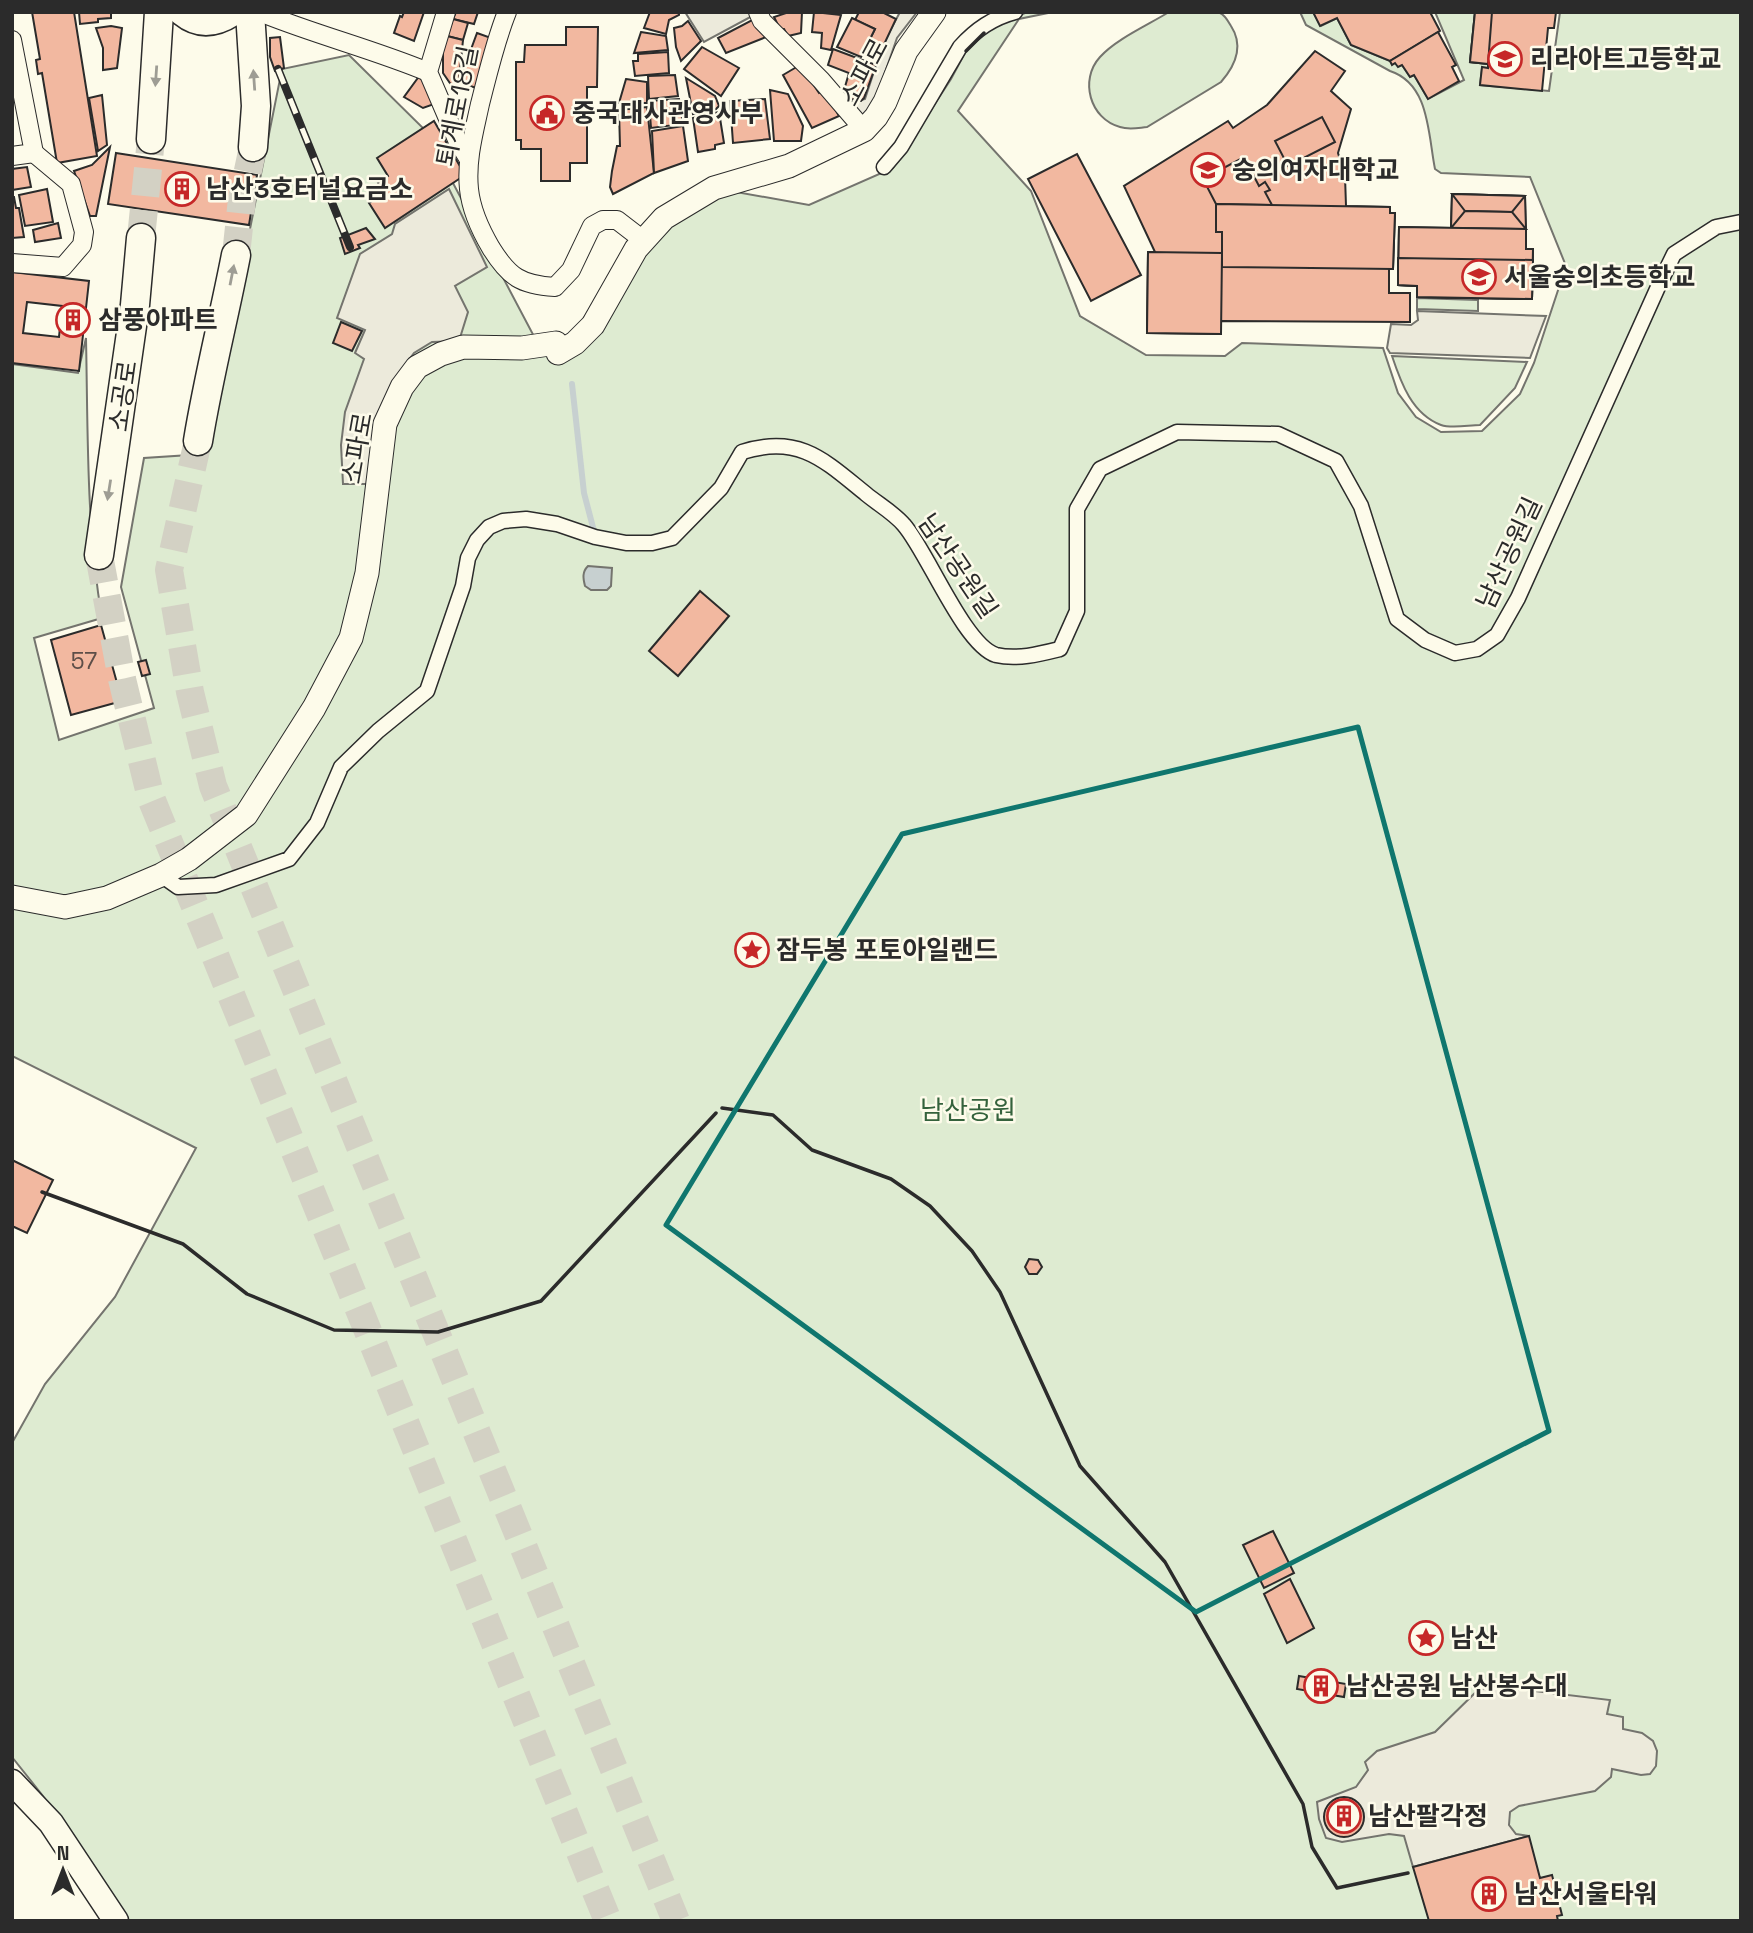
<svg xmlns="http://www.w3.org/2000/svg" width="1753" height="1933" font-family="'Space Grotesk','Noto Sans KR',sans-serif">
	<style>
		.green { fill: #deebd1; stroke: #74746e; stroke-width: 2 }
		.parking { fill: #eceadb; stroke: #74746e; stroke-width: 2 }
		.water { fill: #c7d0d0; stroke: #74746e; stroke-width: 2 }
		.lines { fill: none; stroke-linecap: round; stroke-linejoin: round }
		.stream { stroke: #c7d0d0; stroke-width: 6 }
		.building { fill: #f2b8a0; stroke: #2b2b2b; stroke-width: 2; fill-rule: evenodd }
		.primary-tunnel { stroke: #d3d1c4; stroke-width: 28; stroke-dasharray: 28 14; stroke-linecap: butt }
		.pedestrian-casing { stroke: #2b2b2b; stroke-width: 17 }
		.minor-casing { stroke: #2b2b2b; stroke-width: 20 }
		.tertiary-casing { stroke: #2b2b2b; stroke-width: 25 }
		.secondary-casing { stroke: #2b2b2b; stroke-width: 27 }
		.primary-casing { stroke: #2b2b2b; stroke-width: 31 }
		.pedestrian { stroke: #fdfbea; stroke-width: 14 }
		.minor { stroke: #fdfbea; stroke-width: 18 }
		.tertiary { stroke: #fdfbea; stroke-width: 23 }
		.secondary { stroke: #fdfbea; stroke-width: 24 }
		.primary { stroke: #fdfbea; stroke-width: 28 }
		.rail-casing { stroke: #2b2b2b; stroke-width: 8 }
		.rail { stroke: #fdfbea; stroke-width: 5; stroke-dasharray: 16; stroke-linecap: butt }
		.wall { stroke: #2b2b2b; stroke-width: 3.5 }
		.oneway { fill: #9e9d94 }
		.marked { fill: none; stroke: #0f766e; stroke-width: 5; stroke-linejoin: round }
		.labels { text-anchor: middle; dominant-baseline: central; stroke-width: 5; stroke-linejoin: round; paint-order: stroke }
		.number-label { font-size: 23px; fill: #5d4e48 }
		.poi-label { font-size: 26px; font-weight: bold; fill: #2b2b2b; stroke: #fdfbea; text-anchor: start }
		.street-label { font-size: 26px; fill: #2b2b2b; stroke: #fdfbea }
		.park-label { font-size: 26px; fill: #34623c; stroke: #fdfbea }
	</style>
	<rect width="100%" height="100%" fill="#fdfbea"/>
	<g class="green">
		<path d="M1027,12H1053L1019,19L958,111L1031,191L1080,316L1146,355L1225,356L1242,343L1383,348L1398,393L1416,417L1441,432L1482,431L1520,394L1534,363L1566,266L1530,177L1441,173L1435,169C1428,135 1430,84 1390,71L1306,25L1300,12H1313L1321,26L1337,18L1351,45L1390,61L1392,64L1395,63L1402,65L1410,77L1414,75L1428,99L1464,80L1435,12H1475L1470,62L1488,64V68H1482L1480,85L1549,91L1560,12H1741V1921H128L43,1796L12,1757V1443L45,1384L115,1297L196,1148L12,1056V364L78,373L86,338C88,431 86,526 102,618L34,638L59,740L154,708L121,587L144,458L205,454L282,69L349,55L425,130L538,344L558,352L636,249L714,188L809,205L893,168L951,79L966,51L986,31Z"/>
		<path d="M1169,12C1181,12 1210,9 1220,13C1225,15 1228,21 1231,26C1244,46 1235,66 1221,82L1147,127C1137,128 1129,130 1120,127C1090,119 1079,80 1100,57C1116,39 1148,25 1169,12Z"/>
		<path d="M1417,298L1478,300V311L1417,309Z"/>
		<path d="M1392,356L1527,362L1515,388L1480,425C1469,425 1452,429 1441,425C1412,414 1401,383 1392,356Z"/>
	</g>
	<g class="parking">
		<path d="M685,12H755L756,14L704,42Z"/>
		<path d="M900,12H917L897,38L873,107L862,117L841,98L855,102L865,99L883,44Z"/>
		<path d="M449,189L487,267L455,286L468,312L459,341L432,342L414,353L397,376L367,484H343L341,445L345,412L364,359L355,353L365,330L337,318L360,254L392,234L395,224Z"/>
		<path d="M1417,311L1546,316L1530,358L1390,353L1387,348L1391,324L1411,325L1418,320Z"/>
		<path d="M1492,1686L1610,1700L1607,1714L1623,1717V1729L1642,1733L1653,1741L1657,1751L1656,1766L1650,1774L1641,1775L1612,1769L1611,1777L1595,1791L1519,1806L1510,1812L1509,1825L1516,1834L1529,1836L1413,1867L1404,1836L1389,1834L1342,1842L1326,1838L1319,1819L1317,1802L1356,1787L1368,1770L1365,1762L1377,1751L1435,1732L1478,1690Z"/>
	</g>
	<path class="water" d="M588,566L612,568L611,586L607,590H591L585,586C583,578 582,572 588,566Z"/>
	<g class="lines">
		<path class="stream" d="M572,384L584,493L595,535"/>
	</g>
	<g class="building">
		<path d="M32,12H74L97,156L57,163L42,73L38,74L36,60L40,59Z"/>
		<path d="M79,12H111V18L98,19V22L80,24Z"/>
		<path d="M404,12H424L414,41L394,33L400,16L402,17Z"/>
		<path d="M456,12H478L474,24L453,19Z"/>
		<path d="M650,12H679V15L669,20L666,34L644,28Z"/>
		<path d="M789,12H802L801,33L788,36L784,29H780L774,17Z"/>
		<path d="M814,12L841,15L831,50L821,48L822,33L812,32Z"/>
		<path d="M859,12H882L896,19L880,53L866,47L875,29L855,20Z"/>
		<path d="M1313,12H1430L1440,31L1390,61L1351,45L1337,18L1320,26Z"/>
		<path d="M1475,12H1556L1554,28H1548L1542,91L1480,85L1482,67L1488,68V64L1470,62Z"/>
		<path d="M1475,12H1492L1488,64L1470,62Z"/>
		<path d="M756,18L766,37L726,53L718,38Z"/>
		<path d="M852,18L875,29L861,57L837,47Z"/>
		<path d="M453,19L468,23L463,40L447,36Z"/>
		<path d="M688,21L701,41L681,61L676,47L674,28L682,26Z"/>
		<path d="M111,26L122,28L117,68L103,70V48L96,28Z"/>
		<path d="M566,27H598L597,87H587V163H570V181H541V149H521V140H516V62H524L525,45H566Z"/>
		<path d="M641,32L666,36L668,50L634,53Z"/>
		<path d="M1438,32L1456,65L1452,67L1459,81L1428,99L1414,75L1410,77L1402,65L1398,67L1395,63L1392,65L1390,61Z"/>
		<path d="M477,33L494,39L476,88L459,82Z"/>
		<path d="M447,36L463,40L458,89H454L443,73V51Z"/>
		<path d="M280,37L284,68L275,71L270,57V38Z"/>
		<path d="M702,47L739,68L721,96L684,69Z"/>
		<path d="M833,49L876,65L864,98L861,101L842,97L849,73L828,65Z"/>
		<path d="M1315,51L1345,71L1331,91L1351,109L1338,153L1345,176L1346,206L1390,207V213H1395L1393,269H1389V293H1410V322L1221,321V334L1147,333L1148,252H1155L1124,186L1228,121L1233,128L1267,105Z"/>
		<path d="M668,52L669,73L635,76L633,61H638V54Z"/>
		<path d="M800,65L819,93L824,90L839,116L812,128L783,75Z"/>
		<path d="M420,75L437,103L423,108L404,97Z"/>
		<path d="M675,75L678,96L649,99L648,76Z"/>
		<path d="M686,78L715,96L719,106L716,109L693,114Z"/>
		<path d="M626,79L647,82V103H619Z"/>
		<path d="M770,90L788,94L803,126L801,141H774Z"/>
		<path d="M102,95L107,145L98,151L89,98Z"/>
		<path d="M679,99L683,124L651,128L649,101Z"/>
		<path d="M765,99L770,139L733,143L730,101Z"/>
		<path d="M647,107L654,173L613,194L610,187L612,171L617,146H620L619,110Z"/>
		<path d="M719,112L724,143L715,145V149L698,152L693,118Z"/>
		<path d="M1322,117L1335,142L1288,166L1275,141Z"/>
		<path d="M434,121L465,175L385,228L369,203L384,193L378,183L388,176L377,158Z"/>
		<path d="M683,126L688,161L654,173L652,131Z"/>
		<path d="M110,147L96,216H90L74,171L92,165Z"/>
		<path d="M116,153L257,175L249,225L108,204Z"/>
		<path d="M1077,154L1141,275L1091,301L1028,179Z"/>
		<path d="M1244,157L1259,186L1265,182L1270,190L1265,192L1272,205L1216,204L1203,179Z"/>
		<path d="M27,167L31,187L12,190V169Z"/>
		<path d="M47,189L53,222L25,226L19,195Z"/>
		<path d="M1452,194L1525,196L1526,249H1533L1532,299L1417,297V286L1398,285L1399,227L1451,228Z"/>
		<path d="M1452,194L1525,196L1526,229L1451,228Z"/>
		<path d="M1452,194L1525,196L1512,212L1465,211Z"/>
		<path d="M12,197H14L16,208H19L24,237L12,238Z"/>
		<path d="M1216,204L1390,207V213H1395L1393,269L1222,267V232H1216Z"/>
		<path d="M1465,211L1512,212L1526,229L1451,228Z"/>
		<path d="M58,223L61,238L35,242L33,230Z"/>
		<path d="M1399,227L1526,229V249H1533L1532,299L1417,297V286L1398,285Z"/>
		<path d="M366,228L375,239L358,245L360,248L345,254L340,238Z"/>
		<path d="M1148,252L1222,253L1221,334L1147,333Z"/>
		<path d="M1398,258L1533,260L1532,299L1417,297V286L1398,285Z"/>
		<path d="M12,272L89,281L79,371L12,363ZM27,302L62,306L59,337L23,333Z"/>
		<path d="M341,322L362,331L352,351L333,343Z"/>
		<path d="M700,591L729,616L678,676L649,651Z"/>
		<path d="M101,625L122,701L71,715L51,640Z"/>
		<path d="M146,660L150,674L142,676L138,662Z"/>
		<path d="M12,1160L53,1180L27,1233L12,1226Z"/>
		<path d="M1029,1259L1038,1260L1042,1267L1037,1274H1029L1025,1267Z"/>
		<path d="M1273,1531L1294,1573L1264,1588L1243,1545Z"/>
		<path d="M1290,1579L1314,1628L1287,1643L1264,1594Z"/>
		<path d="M1299,1676L1346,1684L1344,1697L1297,1689Z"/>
		<circle cx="1344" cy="1817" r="20"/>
		<path d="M1529,1836L1540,1878L1552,1875L1562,1915L1557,1916L1558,1921H1429L1413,1867Z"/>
	</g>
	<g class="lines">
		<g class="primary-tunnel">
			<path d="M141,238L151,139"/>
			<path d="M236,255L242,199L253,147"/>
			<path d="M198,441L169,570L190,692L213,786L676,1921"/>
			<path d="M99,555L122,679L151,798L608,1921"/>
		</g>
		<g class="pedestrian-casing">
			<g id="pedestrian">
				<path d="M884,167L901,147L960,47C975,30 992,18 1015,12"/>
				<path d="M161,875L178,887L216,885L289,859L317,823L341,767L378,731L427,691L463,586L468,558L477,540L489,527L503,521L526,519L557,524L595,537L626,543H652L672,538L721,488L742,452C799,434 824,460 866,494C878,504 894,513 904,525C927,551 964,645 996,655C1017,660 1040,654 1060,649L1077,611V509L1100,469L1177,432L1278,434L1336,461L1361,506L1397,619L1425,640L1455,653L1477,649L1497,635L1518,598L1658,287L1674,254L1716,227L1741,222"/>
			</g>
		</g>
		<g class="minor-casing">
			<g id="minor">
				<path d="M266,12L267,15C320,36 375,50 428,72"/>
				<path d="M446,12L428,72L458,142L468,158"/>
				<path d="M507,12C495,42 488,73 480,104C474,132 466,160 469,189C471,209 481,231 491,248C509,277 521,285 555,287L571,270L592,226L603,220H617L643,240"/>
				<path d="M758,12L762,21L821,80L864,130"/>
				<path d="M12,40L34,153L12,156"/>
				<path d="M12,263L63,267L82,245L84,232L71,184L34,153"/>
			</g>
		</g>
		<g class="tertiary-casing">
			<path id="tertiary" d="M12,897L65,907L107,898L161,875L189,859L246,815L314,708L351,638L367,573L385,424L402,387L417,367L441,354L463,347L522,348L556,343L558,353L575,343L593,325L636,249L664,218L714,188L789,166L864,130L876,117L885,102L906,51L934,12"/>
		</g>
		<g class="secondary-casing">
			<path id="secondary" d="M12,1782L51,1823L116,1921"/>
		</g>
		<g class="primary-casing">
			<g id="primary">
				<path d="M183,12C199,25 215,23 232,12"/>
				<path d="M250,12L256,106L253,147"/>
				<path d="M151,139L159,12"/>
				<path d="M198,441C208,379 224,317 236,255"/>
				<path d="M99,555L135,305L141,238"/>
			</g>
		</g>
		<use href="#pedestrian" class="pedestrian"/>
		<use href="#minor" class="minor"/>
		<use href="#tertiary" class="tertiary"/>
		<use href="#secondary" class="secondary"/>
		<use href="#primary" class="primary"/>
		<g class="rail-casing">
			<path id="rail" d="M278,69L350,247"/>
		</g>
		<use href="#rail" class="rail"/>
		<g class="wall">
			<path d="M966,51L984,33"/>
			<path d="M722,1108L773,1115L812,1150L891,1179L930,1206L972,1251L1000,1292L1080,1466L1165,1562L1303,1804L1312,1847L1337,1888L1408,1873"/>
			<path d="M42,1192L183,1244L247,1294L334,1330L438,1332L541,1301L716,1113"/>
		</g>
	</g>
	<defs><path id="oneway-solid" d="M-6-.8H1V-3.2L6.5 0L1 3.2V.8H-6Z" transform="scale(1.75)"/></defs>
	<g class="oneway">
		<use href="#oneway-solid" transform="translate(156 76) rotate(94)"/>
		<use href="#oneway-solid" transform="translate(254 80) rotate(-94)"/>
		<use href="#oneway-solid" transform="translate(232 275) rotate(-79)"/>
		<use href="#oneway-solid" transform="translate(109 490) rotate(99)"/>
	</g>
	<path class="marked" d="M1358,727L1549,1431L1196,1612L666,1225L902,834Z"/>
	<defs>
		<g id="school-ring" transform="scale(1.75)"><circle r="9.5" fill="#fdfbea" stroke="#c62828" stroke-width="1.5"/><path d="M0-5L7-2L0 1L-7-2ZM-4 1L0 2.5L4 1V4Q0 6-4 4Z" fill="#c62828"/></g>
		<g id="civic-ring" transform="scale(1.75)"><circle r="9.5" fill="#fdfbea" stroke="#c62828" stroke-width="1.5"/><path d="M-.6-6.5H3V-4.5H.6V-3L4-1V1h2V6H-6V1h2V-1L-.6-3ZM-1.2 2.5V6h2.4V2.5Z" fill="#c62828"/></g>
		<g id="university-ring" transform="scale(1.75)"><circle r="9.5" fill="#fdfbea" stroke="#c62828" stroke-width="1.5"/><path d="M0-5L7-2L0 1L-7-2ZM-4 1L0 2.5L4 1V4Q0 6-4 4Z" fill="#c62828"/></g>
		<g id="building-ring" transform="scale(1.75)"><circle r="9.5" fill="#fdfbea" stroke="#c62828" stroke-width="1.5"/><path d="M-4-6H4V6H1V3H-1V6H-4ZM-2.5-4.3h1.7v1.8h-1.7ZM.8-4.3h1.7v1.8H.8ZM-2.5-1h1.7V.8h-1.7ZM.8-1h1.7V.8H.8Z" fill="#c62828"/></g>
		<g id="sight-ring" transform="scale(1.75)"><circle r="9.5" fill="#fdfbea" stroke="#c62828" stroke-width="1.5"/><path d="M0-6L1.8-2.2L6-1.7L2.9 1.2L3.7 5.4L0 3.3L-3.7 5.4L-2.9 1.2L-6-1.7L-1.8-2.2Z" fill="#c62828"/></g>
	</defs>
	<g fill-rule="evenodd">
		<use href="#school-ring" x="1505" y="59"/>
		<use href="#civic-ring" x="547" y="113"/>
		<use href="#university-ring" x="1208" y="170"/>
		<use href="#building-ring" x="182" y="189"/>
		<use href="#school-ring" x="1479" y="277"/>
		<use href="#building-ring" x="73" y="320"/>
		<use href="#sight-ring" x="752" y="950"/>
		<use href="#sight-ring" x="1426" y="1638"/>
		<use href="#building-ring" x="1321" y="1686"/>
		<use href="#building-ring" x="1344" y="1816"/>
		<use href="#building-ring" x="1489" y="1894"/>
	</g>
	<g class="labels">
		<g class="number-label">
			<text x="84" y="661">57</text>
		</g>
		<g class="poi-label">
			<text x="1530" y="59">리라아트고등학교</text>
			<text x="572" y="113">중국대사관영사부</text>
			<text x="1232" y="170">숭의여자대학교</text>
			<text x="206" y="189">남산3호터널요금소</text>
			<text x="1504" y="277">서울숭의초등학교</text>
			<text x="98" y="320">삼풍아파트</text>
			<text x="776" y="950">잠두봉 포토아일랜드</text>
			<text x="1450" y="1638">남산</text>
			<text x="1346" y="1686">남산공원 남산봉수대</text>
			<text x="1368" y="1816">남산팔각정</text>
			<text x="1514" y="1894">남산서울타워</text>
		</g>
		<g class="street-label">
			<text transform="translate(864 72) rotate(-62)">소파로</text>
			<text transform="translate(457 106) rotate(-79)">퇴계로18길</text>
			<text transform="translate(123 396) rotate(-82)">소공로</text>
			<text transform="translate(357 448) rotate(-80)">소파로</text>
			<text transform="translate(1509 553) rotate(-65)">남산공원길</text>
			<text transform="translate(958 566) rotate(56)">남산공원길</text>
		</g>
		<g class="park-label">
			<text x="968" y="1110">남산공원</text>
		</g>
	</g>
	<rect width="1753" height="1933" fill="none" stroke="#2b2b2b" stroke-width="28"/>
	<g transform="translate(63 1870)" stroke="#fdfbea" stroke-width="5" paint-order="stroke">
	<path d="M0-5L12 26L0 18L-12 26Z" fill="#2b2b2b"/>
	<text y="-10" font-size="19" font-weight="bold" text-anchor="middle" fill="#2b2b2b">N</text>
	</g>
</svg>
